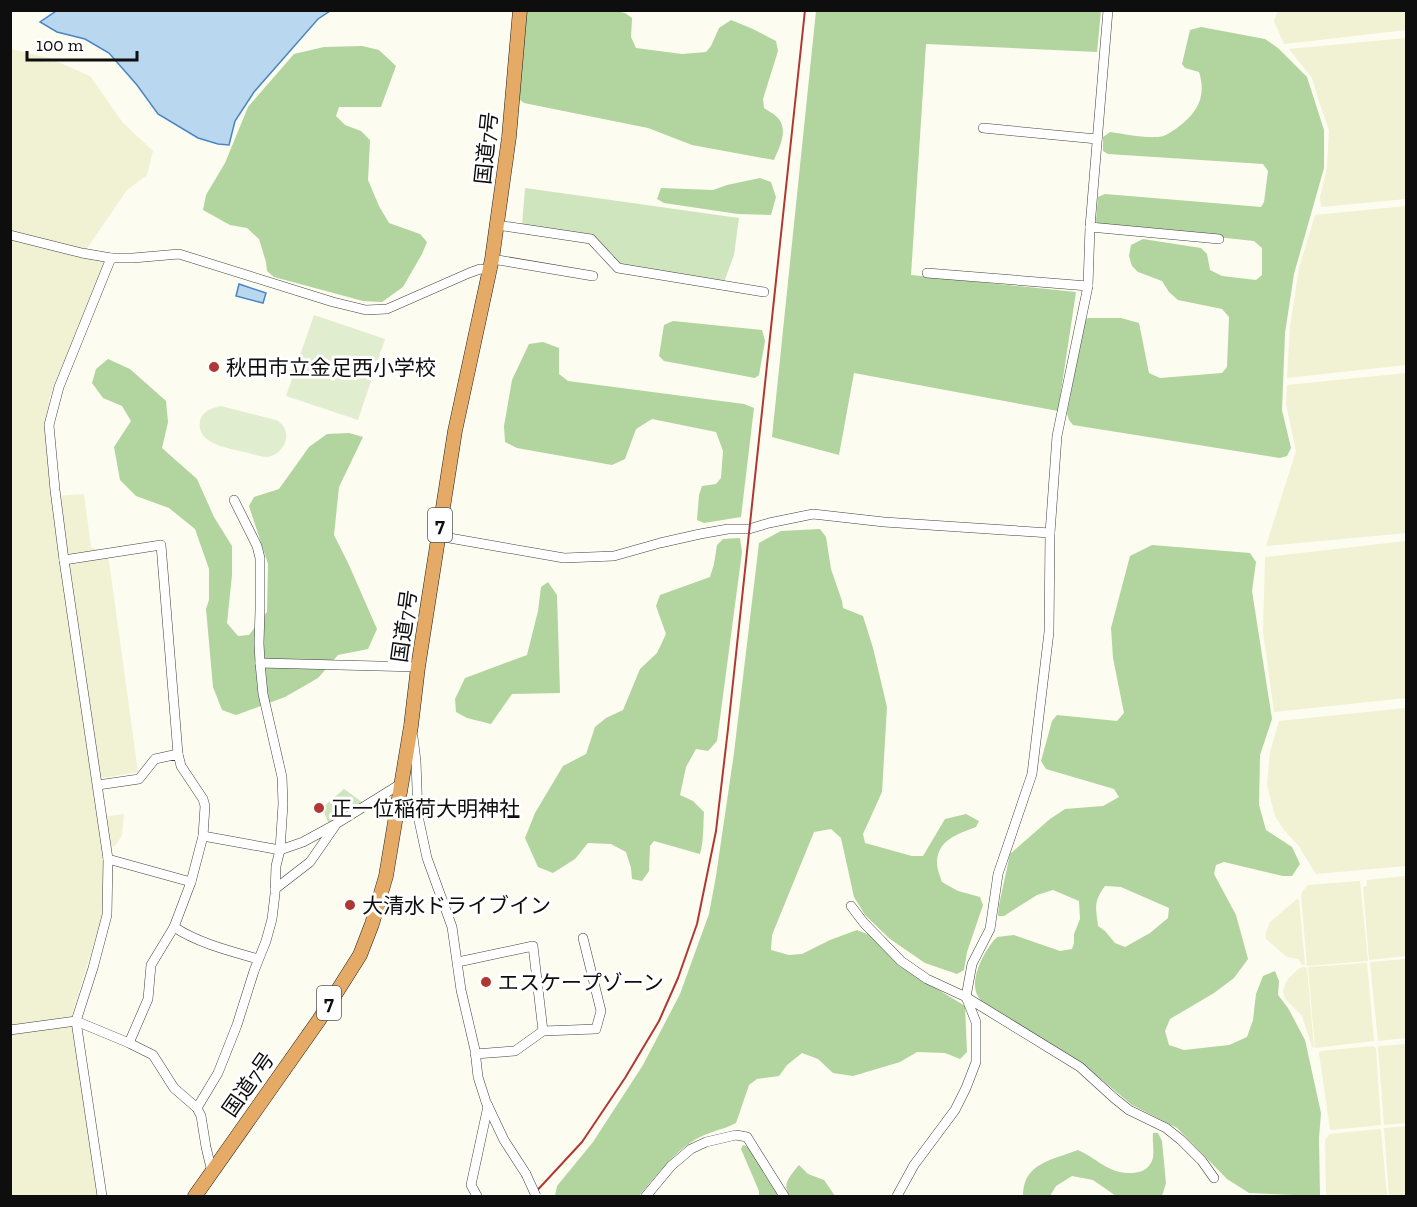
<svg xmlns="http://www.w3.org/2000/svg" width="1417" height="1207" font-family="'Zilla Slab','Noto Sans JP',serif">
	<style>
		.farmland { fill: #f1f1d3 }
		.green { fill: #cee5bd }
		.forest { fill: #b2d49e; fill-rule: evenodd }
		.pitch { fill: #e0edce }
		.water { fill: #bad7f0; stroke: #4886c0; stroke-width: 1.5 }
		.lines { fill: none; stroke-linecap: round; stroke-linejoin: round }
		.minor-casing { stroke: #414141; stroke-width: 10 }
		.highway-casing { stroke: #1f1f1f; stroke-width: 15 }
		.minor { stroke: #fff; stroke-width: 9 }
		.highway { stroke: #e5ab66; stroke-width: 14 }
		.rail { stroke: #b03834; stroke-width: 2 }
		.minor-bridge-casing { stroke: #414141; stroke-width: 10; stroke-linecap: butt }
		.minor-bridge { stroke: #fff; stroke-width: 9 }
		.poi-dot { fill: #b03834; stroke: #fff; stroke-width: 2 }
		.labels { text-anchor: middle; dominant-baseline: central; stroke-width: 6; stroke-linejoin: round; paint-order: stroke }
		.shield { fill: #fff; stroke: #565656; stroke-width: 1.5 }
		.shield-label { font-size: 20px; font-weight: bold; fill: #0e0e0e }
		.street-label { font-size: 21px; fill: #0e0e0e; stroke: #fff }
		.poi-label { font-size: 21px; fill: #0e0e0e; stroke: #fff; text-anchor: start }
	</style>
	<rect width="100%" height="100%" fill="#fdfcf0"/>
	<g class="farmland">
		<path d="M1278,11H1406V30L1284,44L1274,21Z"/>
		<path d="M1406,38V199L1321,207L1320,197L1327,168L1329,130L1318,99L1312,78L1289,49Z"/>
		<path d="M11,49L49,58L90,76L123,123L153,151L147,175L127,190L87,248L106,261L49,399L47,436L54,496L84,494L91,547L108,554L138,772L97,779L102,817L124,814L122,835L116,845L105,850L106,905L72,1014L98,1196H11Z"/>
		<path d="M1406,206V365L1287,378L1290,327L1299,268L1315,215Z"/>
		<path d="M1406,373V533L1266,546L1296,451L1286,404L1287,385Z"/>
		<path d="M1406,541V698L1274,712L1263,632L1265,557Z"/>
		<path d="M1406,708V866L1316,874L1298,845L1284,830L1275,816L1267,785L1270,752L1279,721Z"/>
		<path d="M1406,876V956L1369,960L1363,887L1367,886V880Z"/>
		<path d="M1360,881L1368,961L1307,966L1301,895L1302,892L1308,885Z"/>
		<path d="M1297,899L1299,900L1305,965H1302L1298,959L1287,957L1266,939V932L1270,922Z"/>
		<path d="M1406,959V1038L1378,1041L1370,962Z"/>
		<path d="M1367,963L1374,1041L1315,1048L1308,967Z"/>
		<path d="M1303,967L1307,968L1314,1048L1312,1047L1302,1016L1285,999L1283,992L1285,984L1288,979L1298,969Z"/>
		<path d="M1406,1044V1123L1384,1125L1378,1048L1379,1046Z"/>
		<path d="M1373,1046L1376,1048L1381,1125L1332,1130L1330,1129L1319,1053L1321,1051Z"/>
		<path d="M1406,1126V1196H1389L1384,1128Z"/>
		<path d="M1379,1129L1381,1130L1387,1196H1326L1325,1140L1330,1134Z"/>
	</g>
	<g class="green">
		<path d="M525,188L739,218L734,255L724,282L620,266L594,237L522,225Z"/>
		<path d="M344,789L362,802L329,824L322,808Z"/>
	</g>
	<g class="forest">
		<path d="M611,10L625,13L632,18L631,37L636,48L682,54L706,52L711,46L719,28L731,20L753,29L776,41L778,51L763,99L764,108C768,111 773,113 777,117C789,129 780,146 774,160L692,145L648,128L524,103L519,99L526,11Z"/>
		<path d="M816,11H1101L1097,52L926,44L911,275L1076,292L1058,411L854,373L839,455L772,437Z"/>
		<path d="M1201,27L1265,39L1278,48L1307,77L1324,130V168L1294,274L1285,333L1282,410L1291,448L1287,456L1280,458L1073,425L1069,420L1067,413L1085,320L1088,318H1121L1139,323L1149,373L1160,378L1222,373L1227,367L1229,317L1222,309L1178,300L1169,292L1162,281L1138,272L1132,266L1129,256L1131,245L1143,239L1201,248L1207,254L1210,270L1222,276L1256,280L1262,275V248L1254,241L1098,224L1096,221L1098,197L1105,194L1261,207L1264,202L1268,171L1263,164L1108,154L1103,151V137L1110,132C1125,134 1142,138 1157,137C1165,137 1171,132 1177,128C1197,113 1207,97 1199,72L1185,68L1182,64L1190,30Z"/>
		<path d="M362,46L379,50L396,66L381,107H339L336,116L345,125L361,131L370,140L368,180L379,206L389,223L420,234L427,242L422,254L403,287L382,302L363,301L274,277L267,271L266,262L259,239L247,228L230,225L203,210L206,195L225,163L248,107L294,54L324,47Z"/>
		<path d="M760,178L771,182L776,197L771,215L738,214L664,203L657,199L661,188L713,190L727,185Z"/>
		<path d="M673,321L762,330L765,341L759,375L755,378L664,361L659,356L664,325Z"/>
		<path d="M543,342L559,348V374L568,381L744,404L754,408L741,517L704,523L697,520L699,495L702,486L716,484L721,478L723,451L716,432L652,419L636,429L625,459L612,465L517,448L505,442L504,426L512,380L529,344Z"/>
		<path d="M108,359L130,369L166,401L168,422L162,448L197,479L214,517L232,546V575L227,623L238,636L249,635L267,612L268,564L249,506L254,497L279,489L309,447L327,434L349,433L363,437L339,487L334,535L349,565L377,629L368,649L338,655L318,678L285,697L236,715L222,710L213,687L206,609L209,600V569L195,529L169,508L136,496L120,480L114,447L131,421L122,406L103,398L92,383L96,369Z"/>
		<path d="M820,529L826,537L831,569L842,601L843,608L863,616L873,648L887,707L882,792L863,834L865,843L912,856H923L945,819L966,814L979,821L976,827C958,834 937,840 937,863C937,869 940,876 942,882L958,891L980,897L983,905L967,952L964,970L957,974L925,963L890,939L865,915L854,897L841,838L831,829L814,832L772,935L771,950L789,955L802,954L830,940L857,930L870,935L898,965L965,1006L967,1052L960,1059L945,1053L917,1052L900,1062L853,1076L833,1073L818,1059L802,1053L787,1065L779,1076L757,1079L749,1085L736,1123C725,1129 712,1131 700,1137C675,1150 657,1175 639,1196H555L557,1186L593,1142L643,1065L680,994L709,914L716,876L734,753L759,543L781,531Z"/>
		<path d="M740,538L742,552L717,741L708,751L696,749L686,767L680,795L693,801L704,812C703,826 704,840 700,854L654,841L650,846L649,871L642,881L632,879L631,868L626,852L611,844L588,843L575,859L553,873L538,867L525,838L535,813L563,766L586,754L595,727L606,718L623,710L640,669L657,653L666,634L656,606L660,595L710,577L714,564L717,545L723,539Z"/>
		<path d="M1152,545L1250,553L1256,562L1252,591L1272,719L1260,755L1259,805L1266,830L1292,847L1300,864L1292,876H1283L1224,862L1216,865L1214,874L1236,915L1248,959L1234,978L1214,993L1170,1019L1165,1031L1169,1045L1184,1050L1229,1045L1247,1037L1253,1020L1256,994L1263,976L1275,971L1279,981L1278,995L1288,1008L1305,1040L1321,1113L1319,1138L1320,1196L1249,1193L1227,1179L1177,1128L1132,1105L1089,1069L981,1001C979,998 977,995 976,992C971,975 986,948 997,937L1014,935L1060,951L1072,949L1074,943V934L1080,919L1079,901L1053,890L1037,895L1004,916H998L999,905L1010,854L1050,819L1065,809L1103,806L1119,797L1114,789L1046,769L1041,761L1052,721L1057,715L1117,721L1124,713L1113,658L1111,628L1130,556ZM1105,886L1121,887L1169,908L1168,918L1150,933L1125,947L1115,943L1105,931L1098,926C1096,908 1093,902 1105,886Z"/>
		<path d="M548,582L557,595L560,693L512,694L491,724L467,718L456,712L455,699L465,678L527,655L538,611L541,587Z"/>
		<path d="M1153,1133H1158L1162,1141L1166,1183L1162,1196H1116L1093,1180L1072,1176L1056,1186L1050,1196H1023C1023,1163 1052,1160 1078,1150C1098,1159 1108,1174 1133,1173C1141,1172 1148,1170 1152,1161C1155,1154 1152,1142 1153,1133Z"/>
		<path d="M743,1145L751,1148L783,1196H759V1191L741,1149Z"/>
		<path d="M799,1165L808,1174L824,1180L835,1196H790C781,1184 791,1175 799,1165Z"/>
	</g>
	<g class="pitch">
		<path d="M314,315L385,339L358,420L286,396Z"/>
		<path d="M221,406L276,420C278,421 282,424 283,426C292,438 281,456 267,457C260,457 251,453 244,452C229,448 196,445 200,421C202,411 212,408 221,406Z"/>
	</g>
	<g class="water">
		<path d="M56,11V10L330,11L318,19L254,92L235,121L229,145L218,144L198,138L158,114L137,85L109,53L85,39L57,32L40,22Z"/>
		<path d="M239,284L266,293L263,303L236,296Z"/>
	</g>
	<g class="lines">
		<g class="minor-casing">
			<g id="minor">
				<path d="M983,128L1097,139"/>
				<path d="M497,225L591,239L618,268L764,292"/>
				<path d="M1090,227L1219,239"/>
				<path d="M10,235L82,253L111,258H133L179,254L333,302L366,310L387,309L469,273L480,269L490,270"/>
				<path d="M492,259L593,276"/>
				<path d="M927,273L1088,286"/>
				<path d="M438,536L564,558L614,556L660,543L700,534L728,529H749L769,523L813,514L884,522L1050,533"/>
				<path d="M64,560L161,545L178,754"/>
				<path d="M260,663L418,667"/>
				<path d="M413,737L416,761L418,816L427,858L452,927L461,990L475,1050L478,1077L486,1102L504,1140L526,1174"/>
				<path d="M98,785L139,779L155,759L178,754L181,766L203,799L205,806L203,836L191,882L174,927L151,965L148,999L129,1043"/>
				<path d="M203,836L280,850L303,842L336,824L402,783"/>
				<path d="M108,859L191,882"/>
				<path d="M275,889L310,862L335,826"/>
				<path d="M851,906L864,923L901,961L927,979L966,997L1080,1067L1114,1098L1129,1110L1166,1128L1181,1140L1202,1161L1214,1178"/>
				<path d="M174,927C198,943 230,951 258,959"/>
				<path d="M458,962L533,946L543,1031"/>
				<path d="M10,1030L76,1021L129,1043L153,1055L174,1088L197,1108L201,1116L206,1147L212,1172"/>
				<path d="M475,1054L515,1051L543,1031L596,1029L601,1011L583,938"/>
				<path d="M197,1108L218,1073L237,1025L254,971L266,941L272,919L275,894L276,866L280,850L283,804L282,777L263,694L260,663L259,643L260,610V558L257,546L234,500"/>
				<path d="M102,1196L76,1021L93,968L107,915L108,859L64,560L55,490L49,425L59,387L111,258"/>
				<path d="M477,1196L471,1185L488,1106"/>
				<path d="M646,1196L671,1166L691,1149L706,1142L736,1135L747,1137L784,1196"/>
				<path d="M897,1196L914,1165L955,1110L966,1088L976,1062V1022L966,997L972,964L990,929L998,874L1032,774L1049,632L1050,533L1057,436L1088,286L1090,227L1108,10"/>
			</g>
		</g>
		<g class="highway-casing">
			<path id="highway" d="M195,1196L319,1020L360,955L372,924L386,876L411,726L418,667L455,431L492,259L509,137L520,10"/>
		</g>
		<use href="#minor" class="minor"/>
		<use href="#highway" class="highway"/>
		<path class="rail" d="M532,1196L582,1142L625,1078L659,1021L678,978L697,924L716,831L728,729L805,10"/>
		<g class="minor-bridge-casing">
			<path id="minor-bridge" d="M526,1174L536,1196"/>
		</g>
		<use href="#minor-bridge" class="minor-bridge"/>
	</g>
	<g class="poi-dot">
		<circle cx="214" cy="367" r="6"/>
		<circle cx="319" cy="808" r="6"/>
		<circle cx="350" cy="905" r="6"/>
		<circle cx="486" cy="982" r="6"/>
	</g>
	<g class="labels">
		<g class="shield">
			<rect x="428" y="508" width="24" height="34" rx="4.5"/>
			<rect x="317" y="986" width="24" height="34" rx="4.5"/>
		</g>
		<g class="shield-label">
			<text x="440" y="525">7</text>
			<text x="329" y="1003">7</text>
		</g>
		<g class="street-label">
			<text transform="translate(486 148) rotate(-84)">国道7号</text>
			<text transform="translate(404 626) rotate(-82)">国道7号</text>
			<text transform="translate(248 1084) rotate(-55)">国道7号</text>
		</g>
		<g class="poi-label">
			<text x="226" y="367">秋田市立金足西小学校</text>
			<text x="331" y="808">正一位稲荷大明神社</text>
			<text x="362" y="905">大清水ドライブイン</text>
			<text x="498" y="982">エスケープゾーン</text>
		</g>
	</g>
	<rect width="1417" height="1207" fill="none" stroke="#0e0e0e" stroke-width="24"/>
	<path d="M27 51v9h110v-9" fill="none" stroke="#0e0e0e" stroke-width="3"/>
	<text x="36" y="51" font-size="18" fill="#0e0e0e" stroke="#ffffff" stroke-width="4.5" paint-order="stroke">100 m</text>
</svg>
